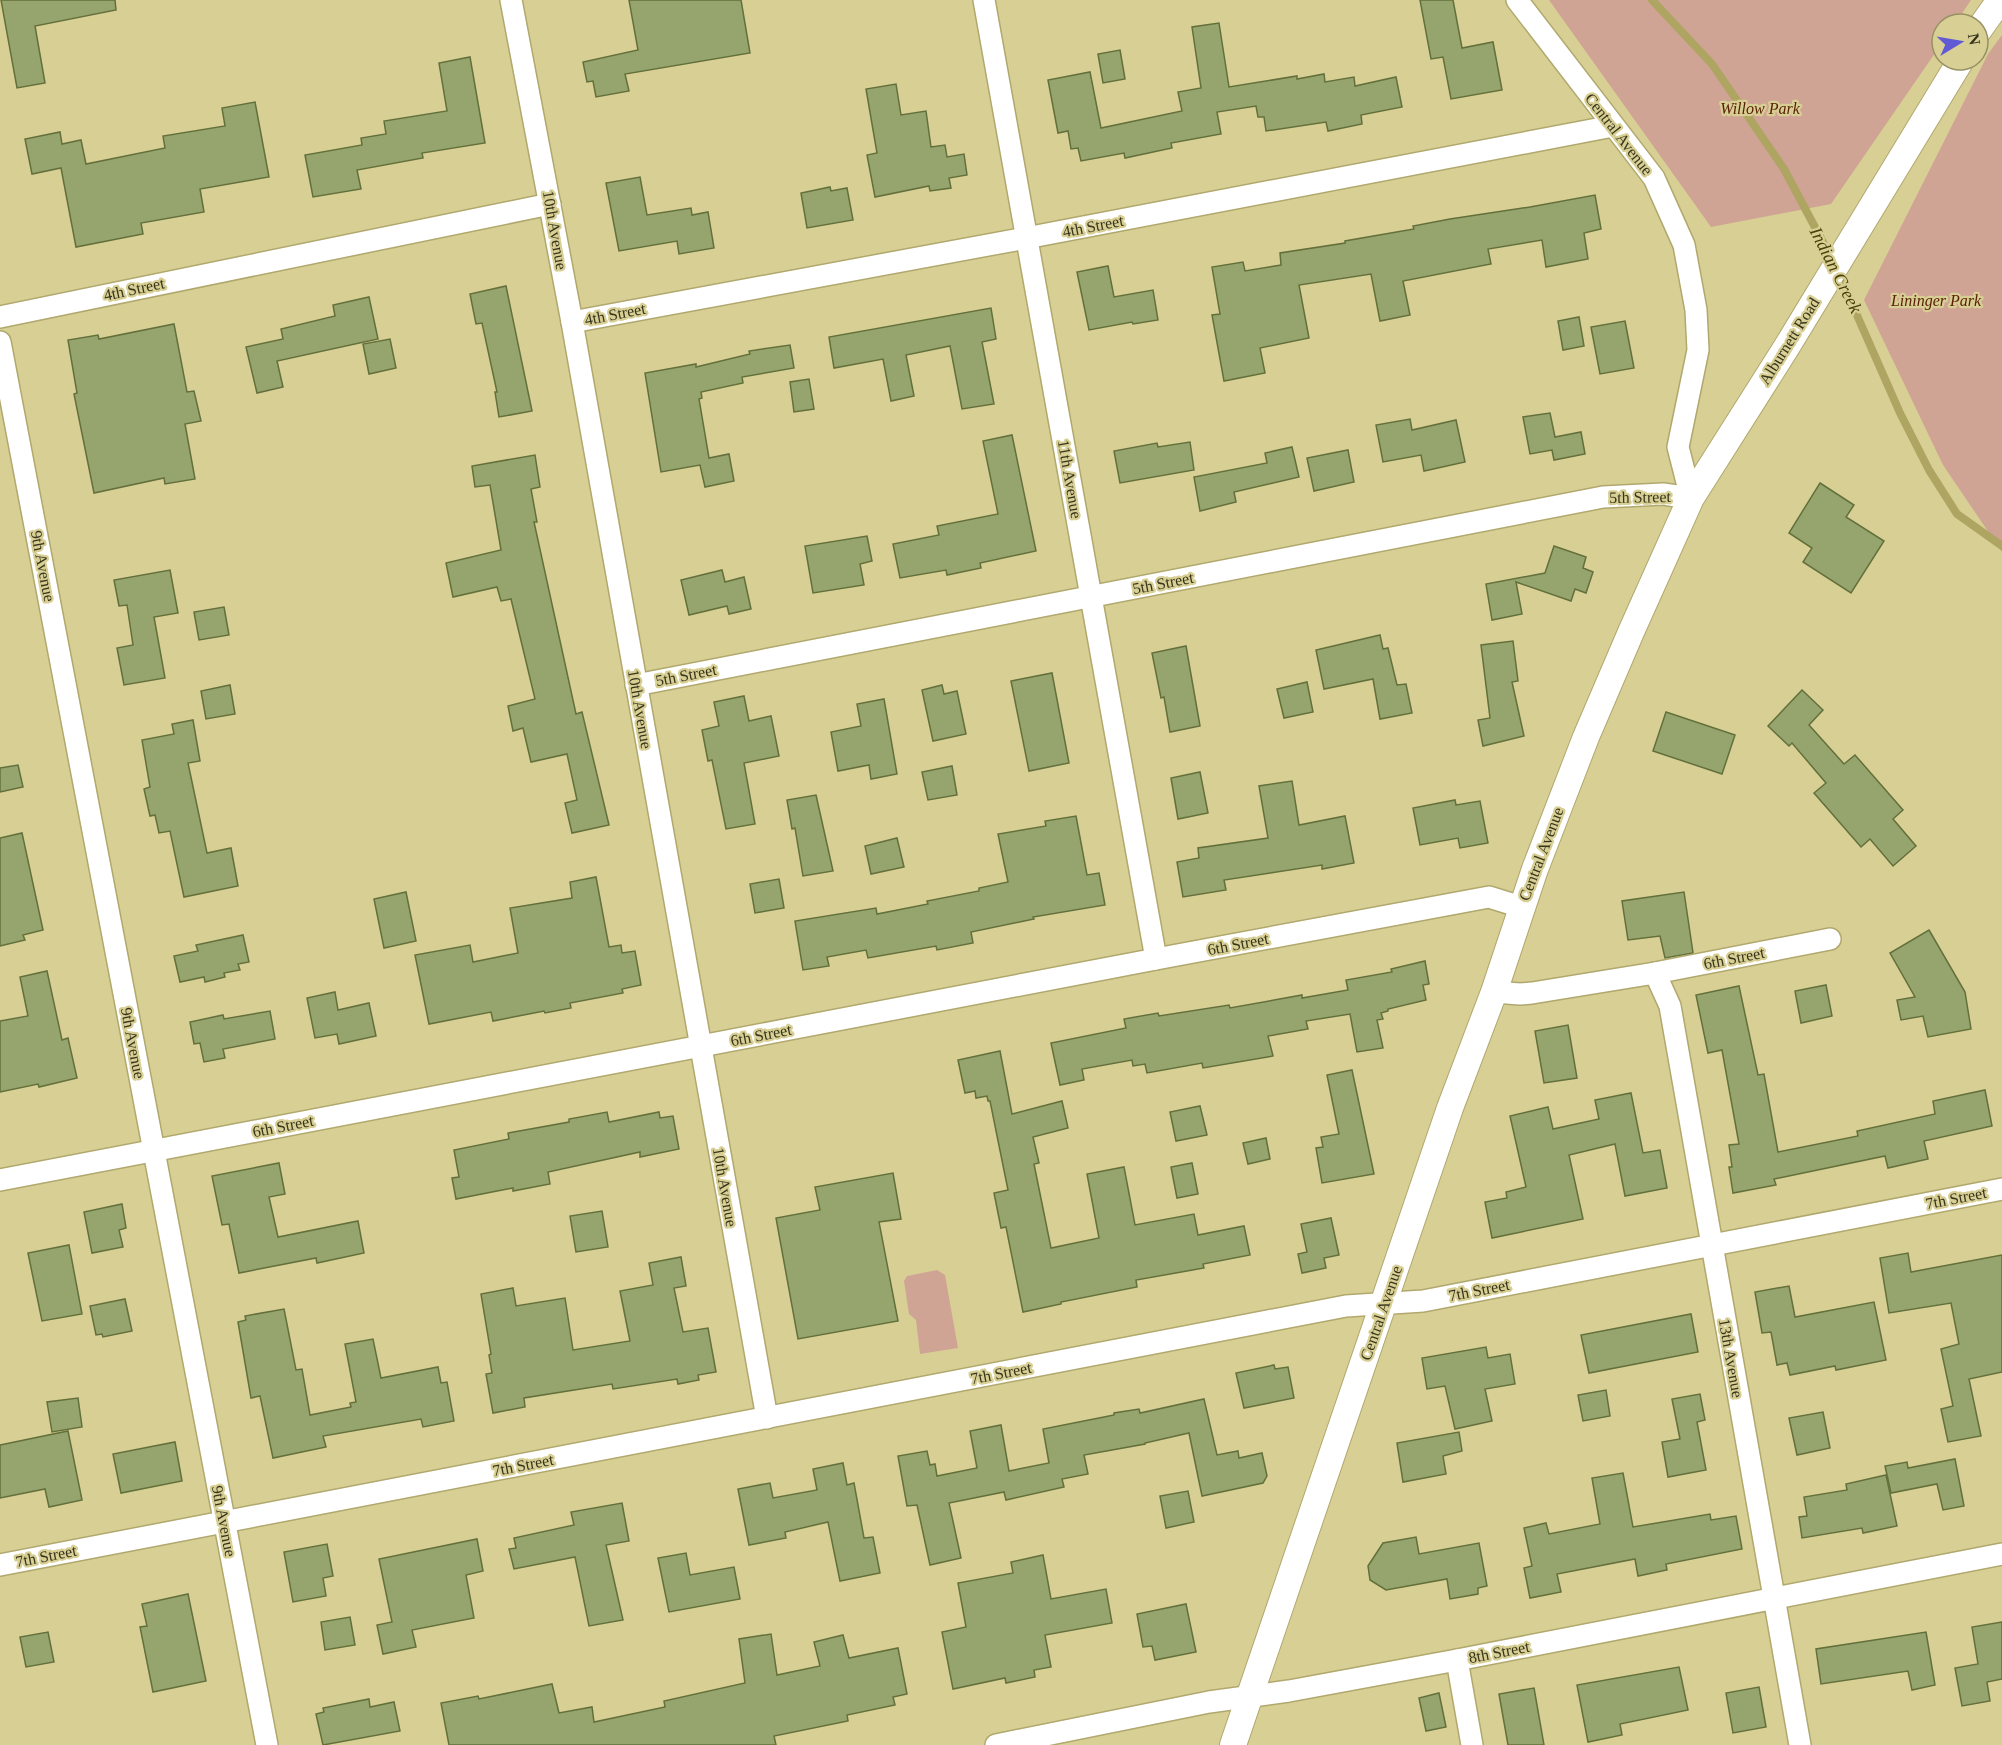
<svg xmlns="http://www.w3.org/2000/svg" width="2002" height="1745" font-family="Georgia,serif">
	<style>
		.green { fill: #d0a494 }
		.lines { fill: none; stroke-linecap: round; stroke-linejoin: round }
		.stream { stroke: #afa562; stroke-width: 8 }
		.building { fill: #96a46d; stroke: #63703b; stroke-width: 1.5 }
		.minor-casing { stroke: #b1a86e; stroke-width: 24 }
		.tertiary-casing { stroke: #b1a86e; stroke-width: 28 }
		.minor { stroke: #fff; stroke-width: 21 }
		.tertiary { stroke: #fff; stroke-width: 26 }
		.labels { text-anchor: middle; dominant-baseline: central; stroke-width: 4.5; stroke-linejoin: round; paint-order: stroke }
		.park-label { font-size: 16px; font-style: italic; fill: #591e05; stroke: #d8cf94 }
		.street-label { font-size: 16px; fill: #37341c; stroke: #d8cf94 }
		.water-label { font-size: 18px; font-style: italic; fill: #48400a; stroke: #d8cf94 }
	</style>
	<rect width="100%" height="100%" fill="#d8cf94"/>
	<g class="green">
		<path d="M1549,0H1971L1955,24H1942V43L1831,204L1711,227Z"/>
		<path d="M2002,35V552L1943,465L1864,300L1988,54Z"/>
		<path d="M937,1270L945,1275L958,1348L920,1354L916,1320L909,1314L904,1281L907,1276Z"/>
	</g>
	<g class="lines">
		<g class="stream">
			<path d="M1652,0L1712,64L1784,169L1833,261"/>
			<path d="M1838,272L1900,413L1929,470L1957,514L2002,546"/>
		</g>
	</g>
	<g class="building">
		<path d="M1,0H115L116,10L35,26L45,83L17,88Z"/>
		<path d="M629,0H741L750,53L625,74L629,91L596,97L593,81L587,82L583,62L638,50Z"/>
		<path d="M1420,0H1453L1462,48L1493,42L1502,90L1451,99L1443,57L1431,59Z"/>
		<path d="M1219,23L1229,87L1297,76V79L1324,74L1325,82L1354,77L1355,86L1396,77L1402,107L1361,115L1362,124L1328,131L1326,122L1266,131L1264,117H1258L1256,106L1217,112L1221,134L1171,143L1172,148L1125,158L1124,153L1081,161L1078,148L1071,149L1068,131L1058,133L1048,80L1090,72L1101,128L1182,111L1178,92L1201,88L1192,27Z"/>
		<path d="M1120,50L1125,79L1103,83L1098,54Z"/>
		<path d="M470,57L485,143L422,153L423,158L357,170L361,189L313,197L305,155L362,145L361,138L386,134L384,121L447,111L439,63Z"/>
		<path d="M896,84L901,115L926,111L931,147L945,145L947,157L964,154L967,175L949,178L951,188L930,191L929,186L875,197L867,155L877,153L866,89Z"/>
		<path d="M255,102L269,177L200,189L204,212L141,223L143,234L76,247L61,168L32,174L25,139L60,132L62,144L81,140L86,164L165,148L163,136L225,126L222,108Z"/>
		<path d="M640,177L647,215L691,208L692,215L708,212L714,248L679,254L677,241L619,251L606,183Z"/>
		<path d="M830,187L831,191L847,188L853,220L807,228L801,193Z"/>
		<path d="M1595,195L1601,229L1584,233L1588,259L1546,267L1542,240L1488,249L1491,264L1403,281L1410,315L1380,321L1371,274L1299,285L1309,338L1260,348L1265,373L1224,381L1212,315L1220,314L1212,267L1243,262L1245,271L1281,265L1280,253L1345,243V241L1414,229L1413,226L1450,219L1530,207Z"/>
		<path d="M1108,266L1114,297L1153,290L1158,320L1133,324L1132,322L1089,330L1077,272Z"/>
		<path d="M506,286L532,411L499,417L495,392H497L482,323L476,324L470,294Z"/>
		<path d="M369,297L378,339L277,361L283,387L257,393L246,347L283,339L281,329L335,316L333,305Z"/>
		<path d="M991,308L996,339L982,342L994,404L962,409L950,346L906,355L914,396L891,401L883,359L834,368L829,337Z"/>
		<path d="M1579,317L1584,346L1563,350L1558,321Z"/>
		<path d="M1625,321L1634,368L1600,374L1591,327Z"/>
		<path d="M174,324L187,392L194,391L201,421L185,424L195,479L165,484L164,478L94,493L74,394L77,393L68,340L98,335L99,339Z"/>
		<path d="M390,339L396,368L369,374L363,344Z"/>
		<path d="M790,345L794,368L742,377L743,383L701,392L702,398L699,399L709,458L729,454L734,481L705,487L700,465L661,472L645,373L696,364V367L750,354L749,351Z"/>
		<path d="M809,379L814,409L794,412L790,382Z"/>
		<path d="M1550,413L1555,437L1581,432L1585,454L1554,460L1552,450L1530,454L1523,417Z"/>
		<path d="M1410,419L1412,430L1456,420L1465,462L1424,471L1421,455L1383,462L1376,425Z"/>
		<path d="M1012,435L1036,551L980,563L981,568L947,575L946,570L900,578L893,544L939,535L937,526L998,514L983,441Z"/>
		<path d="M1190,442L1194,470L1120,483L1114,451L1157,443L1158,447Z"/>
		<path d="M1292,447L1299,477L1234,492L1236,502L1200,511L1194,477L1267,463L1265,453Z"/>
		<path d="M1348,450L1354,482L1314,491L1307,458Z"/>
		<path d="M535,455L540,487L531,489L537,522H534L576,714L582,712L609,825L572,833L565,803L577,800L567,754L531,762L523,728L513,731L508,706L535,699L511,599L501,601L497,587L453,597L446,563L501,550L490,485L475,487L472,466Z"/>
		<path d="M1820,483L1854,505L1846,517L1884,541L1851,593L1803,562L1812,548L1789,533Z"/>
		<path d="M867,536L872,561L860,564L864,585L813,593L805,546Z"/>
		<path d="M1554,546L1586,557L1583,568L1593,572L1586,593L1575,589L1571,601L1516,582L1522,614L1492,620L1486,584L1545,573Z"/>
		<path d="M170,570L178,613L154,617L165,678L124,685L117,648L133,645L127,605L119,606L114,580Z"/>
		<path d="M722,570L725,582L744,577L751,609L729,614L727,606L689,615L681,580Z"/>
		<path d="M224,607L229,635L199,640L194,612Z"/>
		<path d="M1380,635L1383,649L1388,648L1397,685L1406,684L1412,713L1380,719L1373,679L1324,689L1316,650Z"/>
		<path d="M1513,641L1518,681L1512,682L1524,736L1483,746L1478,720L1490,718L1481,645Z"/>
		<path d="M1186,646L1200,726L1170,732L1164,697L1161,698L1152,653Z"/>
		<path d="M1052,673L1069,763L1029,771L1011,681Z"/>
		<path d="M1307,682L1313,712L1284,718L1277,689Z"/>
		<path d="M230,685L235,714L206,719L201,691Z"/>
		<path d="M942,685L944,694L957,691L966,734L933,741L922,690Z"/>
		<path d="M1802,690L1823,710L1809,725L1844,764L1855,755L1903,810L1893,819L1916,846L1893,866L1870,839L1861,847L1814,793L1826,783L1792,743L1789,746L1768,726Z"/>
		<path d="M744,696L749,721L771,716L779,756L744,763L755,824L726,829L712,760L708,761L702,730L719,726L714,702Z"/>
		<path d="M884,699L897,774L871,779L869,765L838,771L831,732L861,726L857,704Z"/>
		<path d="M1666,712L1735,735L1722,774L1653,751Z"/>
		<path d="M193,720L200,761L188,763L207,853L231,848L238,886L184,897L170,831L159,833L155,815L150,816L144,789L150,787L142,740L174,734L172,724Z"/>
		<path d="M18,765L23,787L0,792V768Z"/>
		<path d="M952,766L957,795L928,800L922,772Z"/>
		<path d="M1200,772L1208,813L1178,819L1171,778Z"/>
		<path d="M1292,781L1299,825L1345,816L1354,863L1322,869V865L1224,880L1226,890L1183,897L1177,862L1199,858L1198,848L1268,838L1259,786Z"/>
		<path d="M816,795L833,871L803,876L795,828L792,829L787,800Z"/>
		<path d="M1455,800L1456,805L1480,801L1488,843L1460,848L1458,838L1420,845L1413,808Z"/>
		<path d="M1076,816L1087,875L1099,873L1105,905L1033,917L1034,919L971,932L973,943L937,950L936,946L868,958L866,950L827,957L829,966L803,970L795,921L876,908L877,914L928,904L927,901L979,891V888L1008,882L998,834L1046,826L1045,821Z"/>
		<path d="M22,833L43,930L23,935L25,940L0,946V838Z"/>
		<path d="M897,838L904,867L871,874L865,846Z"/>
		<path d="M596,877L609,947L621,945L622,953L635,951L641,985L622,989L623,993L570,1003L571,1008L545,1013L544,1011L493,1021L491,1012L429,1024L415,955L470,945L473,962L518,953L510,908L572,898L570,882Z"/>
		<path d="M779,879L784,908L755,913L750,884Z"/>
		<path d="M406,892L416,941L384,948L374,899Z"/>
		<path d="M1684,892L1693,953L1665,958L1660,936L1628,940L1622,901Z"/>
		<path d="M1929,930L1965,992L1971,1029L1928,1037L1923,1016L1901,1020L1897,1000L1915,997L1890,953Z"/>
		<path d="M243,935L249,962L238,964L240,970L224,973L225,977L205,982L204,977L180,982L174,956L198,951L196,945Z"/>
		<path d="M1425,961L1429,984L1423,985L1426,1000L1388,1009V1011L1381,1013L1383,1019L1377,1020L1383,1048L1357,1052L1350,1014L1306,1021L1308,1029L1268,1036L1273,1056L1203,1068L1202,1063L1147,1073L1145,1064L1133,1066L1132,1060L1082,1069L1084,1080L1060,1085L1051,1043L1126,1028L1124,1019L1158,1013L1159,1016L1229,1005L1230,1008L1302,995V998L1348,990L1346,980L1392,972L1391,969Z"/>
		<path d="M47,971L62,1040L68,1038L77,1078L39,1087L38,1084L0,1092V1021L28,1016L20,977Z"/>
		<path d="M1826,985L1832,1016L1801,1023L1795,991Z"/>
		<path d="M1739,986L1758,1075L1764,1074L1778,1152L1858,1136L1857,1131L1935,1114L1933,1101L1985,1090L1992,1126L1924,1141L1928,1159L1888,1168L1885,1156L1774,1179L1776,1185L1733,1193L1729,1167H1732L1729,1145L1739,1144L1722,1050L1708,1053L1696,995Z"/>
		<path d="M335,992L338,1010L369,1003L376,1036L339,1044L337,1034L315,1038L307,998Z"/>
		<path d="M270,1011L275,1039L223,1049L225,1058L204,1062L200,1043L194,1044L190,1022L223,1015L224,1019Z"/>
		<path d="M1568,1025L1577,1078L1544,1083L1535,1031Z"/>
		<path d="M1000,1051L1012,1114L1062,1101L1068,1128L1033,1137L1039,1163L1034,1164L1051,1248L1099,1238L1087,1174L1124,1167L1135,1225L1194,1214L1198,1235L1244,1226L1250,1255L1203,1264L1204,1268L1136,1280L1137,1287L1061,1302V1304L1023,1312L1006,1227L1001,1228L994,1193L1008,1190L990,1101H988L987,1096L976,1098L975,1091L965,1093L958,1060Z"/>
		<path d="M1352,1070L1374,1174L1322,1183L1316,1148L1323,1147L1321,1137L1339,1134L1327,1075Z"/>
		<path d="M1631,1093L1643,1153L1660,1150L1667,1188L1625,1196L1615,1144L1569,1155L1583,1219L1492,1238L1485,1202L1507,1198L1506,1192L1526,1187L1510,1116L1548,1107L1553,1129L1599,1119L1595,1100Z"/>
		<path d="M1200,1106L1207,1135L1176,1141L1170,1112Z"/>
		<path d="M607,1112L609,1122L659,1112L660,1118L673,1116L679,1149L640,1157V1152L548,1172L550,1184L513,1191V1188L456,1199L452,1178L459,1177L454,1150L509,1139L508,1133L569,1122V1119Z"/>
		<path d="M1266,1138L1270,1159L1248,1164L1243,1143Z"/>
		<path d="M279,1163L285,1194L269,1197L278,1237L358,1221L364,1253L317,1263L316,1258L239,1273L229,1224L222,1225L212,1176Z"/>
		<path d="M1192,1163L1198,1194L1177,1198L1171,1167Z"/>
		<path d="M893,1173L901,1219L879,1222L898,1321L798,1339L776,1218L820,1210L815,1187Z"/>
		<path d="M122,1204L126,1228L119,1230L123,1247L92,1253L84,1212Z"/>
		<path d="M602,1211L608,1247L576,1252L570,1216Z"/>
		<path d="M1331,1218L1339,1255L1324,1258L1326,1268L1302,1273L1298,1254L1307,1252L1301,1224Z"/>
		<path d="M69,1245L82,1314L42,1321L28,1253Z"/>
		<path d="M1908,1253L1911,1272L2002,1255V1372L1969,1379L1981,1436L1948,1442L1941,1409L1953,1406L1941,1349L1959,1344L1951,1303L1889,1313L1880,1258Z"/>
		<path d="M681,1257L686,1286L674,1288L683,1332L708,1328L716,1372L698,1375L699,1380L678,1384L677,1379L613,1389L612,1384L524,1398L525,1407L493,1413L486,1374L492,1373L489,1355L491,1354L481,1294L513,1288L516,1306L565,1298L573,1350L630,1341L620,1291L653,1285L649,1263Z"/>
		<path d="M1789,1286L1795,1317L1874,1302L1886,1360L1836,1370L1835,1366L1790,1375L1787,1363L1777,1365L1771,1332L1762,1333L1755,1292Z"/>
		<path d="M125,1299L132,1331L103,1337L102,1334L96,1335L90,1306Z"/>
		<path d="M284,1309L296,1370L302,1369L310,1415L351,1407L350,1403L356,1402L345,1344L373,1339L381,1378L438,1367L441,1383L447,1382L454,1421L423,1427L421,1419L323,1436L326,1447L273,1458L260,1396L251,1398L238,1322L246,1320L245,1316Z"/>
		<path d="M1691,1314L1698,1352L1589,1373L1581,1335Z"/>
		<path d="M1486,1347L1488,1358L1510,1354L1515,1384L1485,1389L1492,1421L1455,1429L1445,1386L1427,1389L1422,1358Z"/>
		<path d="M1274,1365L1275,1369L1288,1367L1294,1398L1244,1408L1236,1373Z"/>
		<path d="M1606,1390L1610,1416L1583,1421L1578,1395Z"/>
		<path d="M1700,1394L1705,1420L1697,1422L1706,1470L1668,1477L1662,1442L1680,1439L1672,1399Z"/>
		<path d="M78,1398L82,1427L52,1432L47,1402Z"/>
		<path d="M1204,1399L1217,1455L1238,1451L1239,1458L1262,1453L1267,1476L1263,1483L1202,1496L1189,1433L1145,1443V1444L1084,1455L1088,1474L1062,1479L1064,1487L1006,1500L1004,1492L949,1503L961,1558L930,1565L917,1505L907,1506L898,1456L927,1451L930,1465L935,1464L937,1476L977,1468L970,1431L1001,1425L1009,1471L1049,1463L1043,1429L1104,1417L1114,1415V1413L1139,1409L1140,1413Z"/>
		<path d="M1823,1412L1830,1448L1797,1455L1789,1418Z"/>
		<path d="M68,1431L82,1500L49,1507L45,1489L0,1498V1445Z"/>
		<path d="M1459,1432L1462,1451L1443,1456L1446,1474L1403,1482L1397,1443Z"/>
		<path d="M175,1442L182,1481L121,1493L113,1454Z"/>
		<path d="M1955,1459L1964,1506L1943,1510L1937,1484L1891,1493L1885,1466L1907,1462L1908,1468Z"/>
		<path d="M843,1463L847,1485L854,1483L864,1538L873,1537L880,1573L840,1581L828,1522L785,1532L786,1538L749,1545L738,1489L770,1483L773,1498L817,1490L813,1469Z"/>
		<path d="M1623,1473L1633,1527L1710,1514L1711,1520L1736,1516L1742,1549L1666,1564L1667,1570L1638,1576L1635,1559L1557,1574L1561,1592L1530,1598L1524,1568L1532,1566L1524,1528L1546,1523L1549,1534L1600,1524L1592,1478Z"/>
		<path d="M1886,1475L1897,1526L1863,1533L1862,1528L1802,1538L1799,1517L1807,1516L1804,1497L1847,1490L1846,1484Z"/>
		<path d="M1188,1491L1194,1522L1166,1528L1160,1496Z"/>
		<path d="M622,1503L629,1541L606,1545L623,1620L589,1626L575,1557L514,1569L509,1549L516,1548L514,1538L574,1525L571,1512Z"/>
		<path d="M1416,1537L1419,1554L1479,1543L1487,1586L1478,1588V1594L1450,1599L1447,1579L1386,1590L1370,1580L1368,1566L1383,1543Z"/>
		<path d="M477,1539L483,1571L466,1575L474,1618L412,1630L416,1647L383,1654L377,1625L392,1622L379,1559Z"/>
		<path d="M327,1544L333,1576L323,1578L326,1596L293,1602L284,1552Z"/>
		<path d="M686,1553L690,1575L734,1567L740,1599L669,1612L658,1558Z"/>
		<path d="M1043,1555L1051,1599L1106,1589L1112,1623L1045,1635L1051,1667L1034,1670L1035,1677L1006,1683L1005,1678L953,1689L942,1632L966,1627L958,1583L1013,1573L1011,1562Z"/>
		<path d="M188,1594L206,1681L153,1692L140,1627L147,1626L142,1604Z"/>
		<path d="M1186,1604L1196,1652L1155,1660L1152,1646L1143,1647L1137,1614Z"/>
		<path d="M350,1617L355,1645L325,1650L321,1622Z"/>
		<path d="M2002,1622V1679L1987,1682L1990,1701L1962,1706L1955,1668L1978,1664L1972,1627Z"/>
		<path d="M48,1632L54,1662L26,1667L20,1637Z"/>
		<path d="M1926,1632L1935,1685L1912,1690L1908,1671L1821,1684L1816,1649Z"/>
		<path d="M771,1634L777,1675L820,1666L814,1642L843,1635L849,1658L898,1648L907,1694L893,1697L895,1705L847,1715L848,1721L774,1736L776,1745H449L441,1703L478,1696L479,1699L552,1684L559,1713L592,1707L594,1722L665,1707L664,1701L745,1683L739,1639Z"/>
		<path d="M1679,1667L1688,1710L1620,1724L1622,1735L1588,1742L1577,1685Z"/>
		<path d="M1759,1687L1766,1727L1733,1733L1726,1693Z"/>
		<path d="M1534,1688L1544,1745H1508L1499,1694Z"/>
		<path d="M1439,1693L1446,1727L1426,1731L1419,1698Z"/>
		<path d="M369,1699L370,1707L394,1702L400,1731L323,1745L316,1714L324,1712L323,1708Z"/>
	</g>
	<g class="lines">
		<g class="minor-casing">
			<g id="minor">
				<path d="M511,0L572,322L767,1418"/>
				<path d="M984,0L1156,959"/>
				<path d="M0,317L550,204"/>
				<path d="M572,322L1026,238L1613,126"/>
				<path d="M0,342L267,1745"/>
				<path d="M636,685L1603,497L1663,494L1691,498L1678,447L1698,350L1696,310L1684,245L1654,178L1517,0"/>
				<path d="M1655,973L1670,1006L1800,1745"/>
				<path d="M1494,992L1520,994L1532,993L1655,973L1830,939"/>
				<path d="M0,1180L1156,959L1489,897L1521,907"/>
				<path d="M0,1565L1346,1306L1423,1301L2002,1189"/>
				<path d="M1457,1660L1472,1745"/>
				<path d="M996,1745L1209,1702L1289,1691L1457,1660L2002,1554"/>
			</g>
		</g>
		<g class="tertiary-casing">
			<g id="tertiary">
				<path d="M1978,31L2000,0"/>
				<path d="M1233,1745L1450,1108L1494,992L1535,869L1586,737L1631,632L1691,498L1786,348L1961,60"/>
			</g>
		</g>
		<use href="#minor" class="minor"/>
		<use href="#tertiary" class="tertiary"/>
	</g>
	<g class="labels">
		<g class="park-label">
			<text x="1760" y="108">Willow Park</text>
			<text x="1936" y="300">Lininger Park</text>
		</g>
		<g class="street-label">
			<text transform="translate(1619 134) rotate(52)">Central Avenue</text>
			<text transform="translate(1093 226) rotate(-11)">4th Street</text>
			<text transform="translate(555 230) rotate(80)">10th Avenue</text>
			<text transform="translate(134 289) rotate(-12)">4th Street</text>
			<text transform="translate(615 314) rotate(-11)">4th Street</text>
			<text transform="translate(1789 341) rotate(-58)">Alburnett Road</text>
			<text transform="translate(1070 479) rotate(80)">11th Avenue</text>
			<text transform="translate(1640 497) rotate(-1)">5th Street</text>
			<text transform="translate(43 566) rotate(79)">9th Avenue</text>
			<text transform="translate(1163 583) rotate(-11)">5th Street</text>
			<text transform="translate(686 675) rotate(-11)">5th Street</text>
			<text transform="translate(640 709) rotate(80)">10th Avenue</text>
			<text transform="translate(1541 854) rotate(-69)">Central Avenue</text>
			<text transform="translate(1238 944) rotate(-11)">6th Street</text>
			<text transform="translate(1734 958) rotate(-11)">6th Street</text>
			<text transform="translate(761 1035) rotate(-11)">6th Street</text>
			<text transform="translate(133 1043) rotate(79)">9th Avenue</text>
			<text transform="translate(283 1126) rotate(-11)">6th Street</text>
			<text transform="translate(725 1187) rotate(80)">10th Avenue</text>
			<text transform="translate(1956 1198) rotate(-11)">7th Street</text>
			<text transform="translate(1479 1290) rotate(-11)">7th Street</text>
			<text transform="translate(1381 1313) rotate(-71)">Central Avenue</text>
			<text transform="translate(1731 1358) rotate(80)">13th Avenue</text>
			<text transform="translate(1001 1373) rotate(-11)">7th Street</text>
			<text transform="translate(523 1465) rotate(-11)">7th Street</text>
			<text transform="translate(224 1521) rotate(79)">9th Avenue</text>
			<text transform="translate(46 1556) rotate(-11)">7th Street</text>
			<text transform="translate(1499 1652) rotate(-11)">8th Street</text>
		</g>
		<g class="water-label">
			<text transform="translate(1836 270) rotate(63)">Indian Creek</text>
		</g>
	</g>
	<g transform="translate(1960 42) rotate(79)"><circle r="28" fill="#d8cf94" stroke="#989164" stroke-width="1.5"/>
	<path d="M0-4.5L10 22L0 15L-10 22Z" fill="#605bd4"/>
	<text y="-9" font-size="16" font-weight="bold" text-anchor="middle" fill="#37341c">N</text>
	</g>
</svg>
